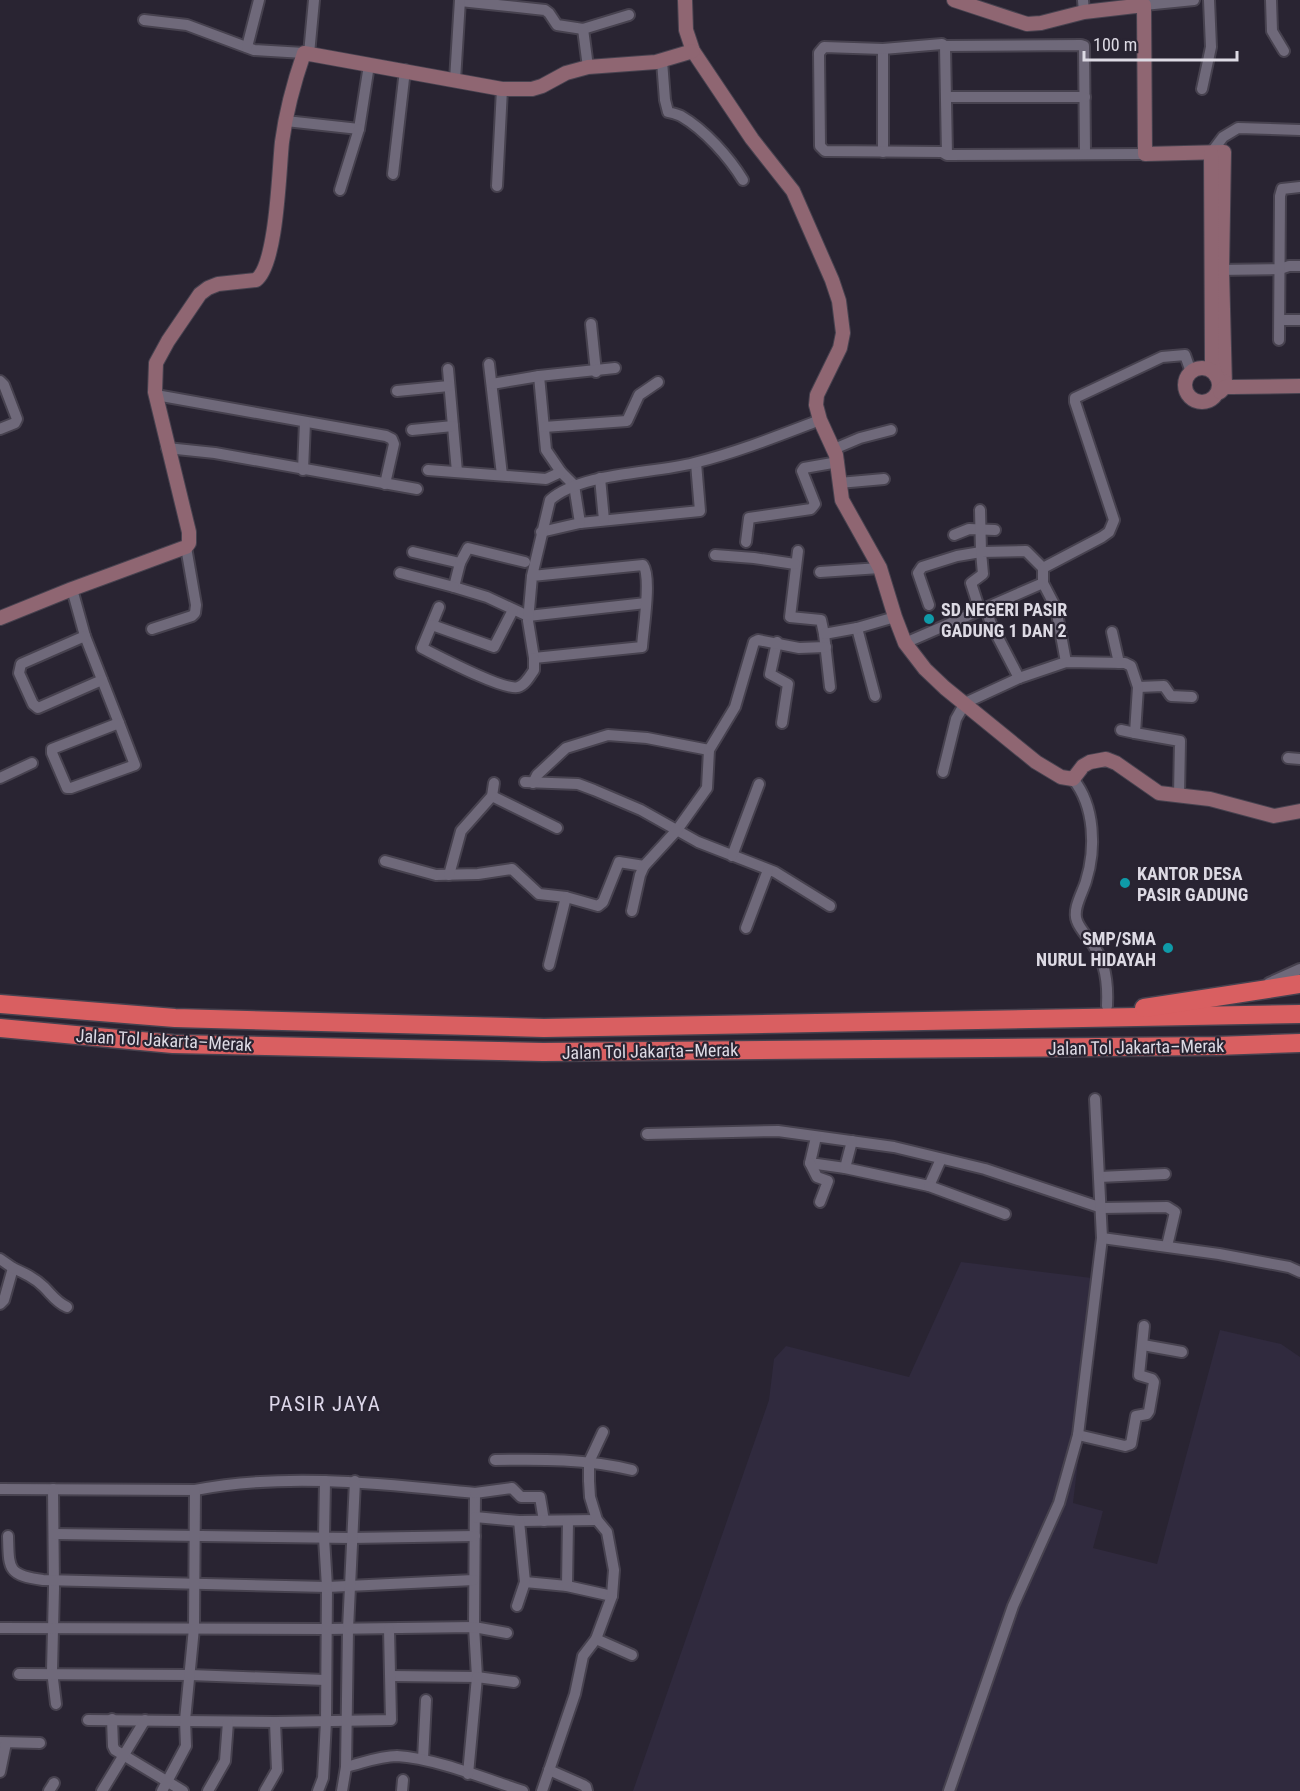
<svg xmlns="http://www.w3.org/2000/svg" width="1300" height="1791" font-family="'Roboto Condensed',sans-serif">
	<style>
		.built { fill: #302a3e }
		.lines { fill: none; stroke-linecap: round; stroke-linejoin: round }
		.street-casing { stroke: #47424f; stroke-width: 14 }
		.secondary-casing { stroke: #47424f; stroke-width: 16 }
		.highway-casing { stroke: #47424f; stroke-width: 21 }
		.street { stroke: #6f697a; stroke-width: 10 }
		.secondary { stroke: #8f6672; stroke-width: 14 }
		.highway { stroke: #d95f61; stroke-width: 18 }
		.culture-dot { fill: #0f9aa8; stroke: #292432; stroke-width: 2 }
		.labels { text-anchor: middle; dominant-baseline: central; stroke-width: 4.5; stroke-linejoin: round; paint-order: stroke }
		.poi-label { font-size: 18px; font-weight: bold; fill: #dddae4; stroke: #292432; text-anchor: start }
		.street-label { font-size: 18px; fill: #dddae4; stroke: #292432 }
		.quarter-label { font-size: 21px; letter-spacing: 1.5px; fill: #dcd6e9; stroke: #292432 }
	</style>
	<rect width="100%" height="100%" fill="#292432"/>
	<path class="built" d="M961,1262L1100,1279L1073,1503L1103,1511L1093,1548L1157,1564L1220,1330L1281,1344L1300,1357V1791H633L769,1400L774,1359L786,1346L909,1377Z"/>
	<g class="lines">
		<g class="street-casing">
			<g id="street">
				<path d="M1083,0L1084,12"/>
				<path d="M1144,0V5L1194,0"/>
				<path d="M1271,0L1272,31L1284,51"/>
				<path d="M460,1L545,10L549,13L557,25L583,29L629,15"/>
				<path d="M144,20L187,25L254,50L304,53"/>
				<path d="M583,29L588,67"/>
				<path d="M945,46L1081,45L1084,46L1085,153"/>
				<path d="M247,47L259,0"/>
				<path d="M883,49V152"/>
				<path d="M309,54L314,0"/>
				<path d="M662,61L665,100L668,112C672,113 677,114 681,116C705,130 729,157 743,180"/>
				<path d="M455,80L460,0"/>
				<path d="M1202,89L1211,47L1209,0"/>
				<path d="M947,97H1085"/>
				<path d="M286,121L359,129L369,65"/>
				<path d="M1211,153L1223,137L1238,128L1300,130"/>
				<path d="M947,155L945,46L942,44L883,49L824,47L819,53L820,146L825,151L942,152L947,155L1145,154"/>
				<path d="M393,174L405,70"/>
				<path d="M497,186L502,89"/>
				<path d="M340,190L359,129"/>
				<path d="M1217,270L1280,269L1289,266H1300"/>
				<path d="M1280,320H1300"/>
				<path d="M591,324L596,372"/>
				<path d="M1279,340L1280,196L1282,189L1300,187"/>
				<path d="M489,364L502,475"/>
				<path d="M448,369L457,472"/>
				<path d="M539,376L546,450L561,472L574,485L580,523L700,511L696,463"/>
				<path d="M0,381L4,385L17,419L15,423L0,429"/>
				<path d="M492,384L539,376L615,368"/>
				<path d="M397,391L449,386"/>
				<path d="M156,395L386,436L392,439L394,444L385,484"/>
				<path d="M544,427L627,421L639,395L658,382"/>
				<path d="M412,430L453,426"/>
				<path d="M167,448L215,453L417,489"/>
				<path d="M834,449L860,438L891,430"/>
				<path d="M303,470L305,422"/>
				<path d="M428,470L546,479L561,472"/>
				<path d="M600,478L604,520"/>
				<path d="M839,483L884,479"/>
				<path d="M541,532L580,523"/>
				<path d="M954,535L969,529L995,530"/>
				<path d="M746,542L749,518L811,509L815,504L802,471L804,468L838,462"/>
				<path d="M798,551L790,617L821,620L824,634L830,687"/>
				<path d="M413,552L460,563"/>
				<path d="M715,555L754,558L795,564"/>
				<path d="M525,562L468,548L460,563L454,587L487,597L528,616L646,603"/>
				<path d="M820,572L880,568"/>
				<path d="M400,573L454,587"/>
				<path d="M532,576L643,565C652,577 643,630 642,647L534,658L528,621L532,576L550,500C582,472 652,474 694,463C738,452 778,436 820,420"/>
				<path d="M1043,583L1056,608L1066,662"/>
				<path d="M72,589L85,636L119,723"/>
				<path d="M929,605L918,573L922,567L957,556L981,552L980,510"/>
				<path d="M439,607L422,648C438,656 504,691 518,687C525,685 530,676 534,670V658"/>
				<path d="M986,609L991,624L1019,678"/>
				<path d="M980,611L971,583L983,574L981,552L1026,551L1043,568"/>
				<path d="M432,625L494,647L513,610"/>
				<path d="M857,628L875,696"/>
				<path d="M152,629L192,616L195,613L196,605L186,547"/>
				<path d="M1112,632L1119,663"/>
				<path d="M824,634L857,628L895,617"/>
				<path d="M85,636L21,664L19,673L33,704L38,708L102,680"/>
				<path d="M777,642L770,674L788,684L782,723"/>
				<path d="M905,643L1043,583V568L1102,537L1109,532L1114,520L1075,402V398L1162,357L1185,355L1191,372"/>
				<path d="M1138,687L1164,686L1171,696L1192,697"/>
				<path d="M119,723L135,765L71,788H67L52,753V749Z"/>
				<path d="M1121,730L1135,733"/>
				<path d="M1288,758L1300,759"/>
				<path d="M943,772L956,719L965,703L1019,678L1066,662L1125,663L1131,666L1138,687L1135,733L1180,741L1179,795"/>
				<path d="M0,778L32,763"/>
				<path d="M1073,779C1095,806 1096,849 1086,881C1083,892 1072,909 1077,921C1080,930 1090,939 1095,948C1106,964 1108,986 1107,1006"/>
				<path d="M525,782L578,784L594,790L641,810L698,842L775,872L830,906"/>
				<path d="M533,783L537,775L566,748L608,735L647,738L709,750"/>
				<path d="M492,796L557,828"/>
				<path d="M732,856L759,784"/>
				<path d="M385,861L436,875L478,874L512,869L539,894L566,897L598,906L603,902L619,862L644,866"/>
				<path d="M449,875L461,831L492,796L494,783"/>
				<path d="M632,911L640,875L644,866L677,830L707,788L709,750L735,707L754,642L758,640L799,648L826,647"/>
				<path d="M746,928L768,870"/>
				<path d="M549,965L566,897"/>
				<path d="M1269,983L1300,969"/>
				<path d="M647,1134L778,1131L894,1147L985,1169L1102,1208L1167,1207L1175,1212L1167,1246"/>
				<path d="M816,1137L810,1163L845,1168"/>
				<path d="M852,1141L845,1168L929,1186L941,1159"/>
				<path d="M810,1163L817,1177L828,1181L820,1202"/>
				<path d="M1099,1177L1165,1174"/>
				<path d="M929,1186L1005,1214"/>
				<path d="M1102,1238L1219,1254L1289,1267L1300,1272"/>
				<path d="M0,1259L13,1268L4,1300L0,1304"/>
				<path d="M13,1268C24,1273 35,1278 44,1287C52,1295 56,1302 67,1307"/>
				<path d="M1143,1345L1182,1352"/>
				<path d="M1078,1435L1125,1446L1131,1444L1136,1416L1147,1414L1149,1411L1154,1382L1152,1379L1139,1375L1144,1326"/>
				<path d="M495,1460C541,1459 587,1459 632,1470"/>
				<path d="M0,1489L195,1490C288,1472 383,1484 475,1493L474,1627L477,1677L391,1676"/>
				<path d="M53,1489L54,1588L52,1671L56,1704"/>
				<path d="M475,1493L512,1488L521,1497H540L544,1521"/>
				<path d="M475,1517L519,1521L597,1520"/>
				<path d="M54,1534L351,1538L475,1536"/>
				<path d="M8,1536C9,1569 7,1575 43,1580L327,1587L474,1580"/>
				<path d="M525,1582L567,1586L612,1596"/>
				<path d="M567,1586L568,1521"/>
				<path d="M517,1606L525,1582L519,1521"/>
				<path d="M0,1628L326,1629L474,1627L507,1633"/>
				<path d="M596,1639L632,1655"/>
				<path d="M19,1674L190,1675L325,1680"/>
				<path d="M112,1719L113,1746L115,1750L183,1791"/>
				<path d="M88,1720L275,1722L391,1720L389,1629"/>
				<path d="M0,1742L40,1743"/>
				<path d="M423,1759L426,1700"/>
				<path d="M346,1767C363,1763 379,1756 397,1756C434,1758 486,1779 523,1791"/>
				<path d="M549,1770L583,1785L586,1787L587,1791"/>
				<path d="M0,1772L6,1743"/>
				<path d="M468,1774L477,1677L514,1682"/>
				<path d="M49,1791L54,1783"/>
				<path d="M102,1791L145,1720"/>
				<path d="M162,1791L186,1746L185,1720L194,1628L195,1490"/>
				<path d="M208,1791L225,1761L228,1722"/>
				<path d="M265,1791L277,1770L275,1722"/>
				<path d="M318,1791L323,1778L326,1721L327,1587L324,1538L325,1481"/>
				<path d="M342,1791L346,1767L348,1629L355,1481"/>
				<path d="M402,1791L403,1780"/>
				<path d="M542,1791L575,1694L583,1656L596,1639L612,1596L614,1570L607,1532L597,1520L590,1497L589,1481V1462L603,1432"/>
				<path d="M949,1791L1013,1606L1059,1503L1078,1435L1102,1238L1095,1099"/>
			</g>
		</g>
		<g class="secondary-casing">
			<g id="secondary">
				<path d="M685,0L686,30L693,51L752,139L793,191L832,280L839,301L843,333L840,348L817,395L816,405L820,420L836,455L842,500L880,568L895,617L905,643L925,669L945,688L1036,762L1061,777L1073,779L1083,766L1090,762L1106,759L1116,763L1159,793L1210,799L1274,816L1300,811"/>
				<path d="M954,0L1027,24L1041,23L1084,12L1144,5L1145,154L1224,152L1222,270L1225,387"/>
				<path d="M1211,153L1212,363L1216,376L1225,382"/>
				<circle cx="1202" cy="385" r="17"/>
				<path d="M1220,392L1225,387H1232L1300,386"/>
				<path d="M0,618L72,589L186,547L189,543V532L155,392L156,363L168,341L200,294L208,288L218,284L256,280C277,265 279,169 282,142C286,112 294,82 304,53L502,89H532L542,86L566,73L588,67L656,62L693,51"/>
			</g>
		</g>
		<g class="highway-casing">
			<g id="highway">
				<path d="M0,1004L175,1018L544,1028L1300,1014"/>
				<path d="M1144,1008L1300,984"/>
				<path d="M0,1028L173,1044L543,1052L1216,1046L1300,1043"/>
			</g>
		</g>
		<use href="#street" class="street"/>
		<use href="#secondary" class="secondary"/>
		<use href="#highway" class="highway"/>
	</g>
	<g class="culture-dot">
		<circle cx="929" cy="619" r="6"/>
		<circle cx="1125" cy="883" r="6"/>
		<circle cx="1168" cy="948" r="6"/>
	</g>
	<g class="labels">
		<g class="poi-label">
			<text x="941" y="609">SD NEGERI PASIR<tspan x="941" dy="21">GADUNG 1 DAN 2</tspan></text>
			<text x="1137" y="873">KANTOR DESA<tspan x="1137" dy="21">PASIR GADUNG</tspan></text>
			<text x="1156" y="938" text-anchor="end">SMP/SMA<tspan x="1156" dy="21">NURUL HIDAYAH</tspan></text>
		</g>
		<g class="street-label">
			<text transform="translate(164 1040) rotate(3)">Jalan Tol Jakarta–Merak</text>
			<text transform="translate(1136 1047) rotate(-1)">Jalan Tol Jakarta–Merak</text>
			<text transform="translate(650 1051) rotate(-1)">Jalan Tol Jakarta–Merak</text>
		</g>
		<g class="quarter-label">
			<text x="325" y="1404">PASIR JAYA</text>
		</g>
	</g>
	<path d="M1084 51v9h153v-9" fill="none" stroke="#dddae4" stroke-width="3"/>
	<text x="1093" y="51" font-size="18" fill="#dddae4" stroke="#292432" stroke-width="4.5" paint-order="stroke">100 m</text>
</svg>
